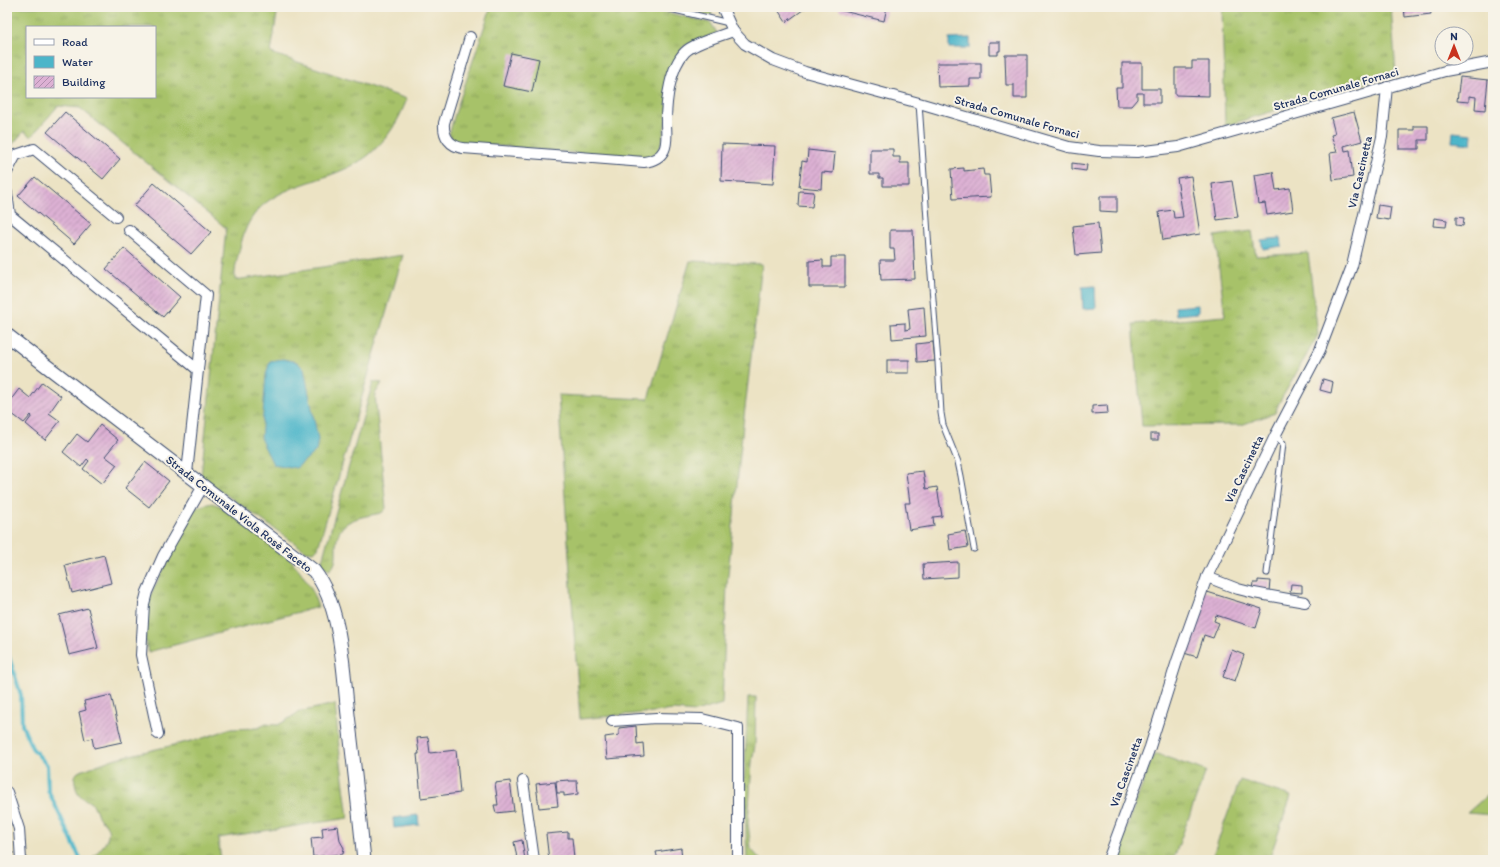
<svg xmlns="http://www.w3.org/2000/svg" width="1500" height="867" font-family="Itim,sans-serif">
	<style>
		.grass { fill: url(#grass-tufts); stroke: #617864; fill-rule: evenodd }
		.water { fill: #4cb5c9; stroke: #347294 }
		.lines { fill: none; stroke-linecap: round; stroke-linejoin: round }
		.stream { stroke: #4cb5c9; stroke-width: 4 }
		.building { fill: url(#building-hatch) }
		.service-casing { stroke: #3a4a6d; stroke-width: 7 }
		.minor-casing { stroke: #3a4a6d; stroke-width: 12 }
		.tertiary-casing { stroke: #3a4a6d; stroke-width: 15 }
		.service { stroke: #fff; stroke-width: 5 }
		.minor { stroke: #fff; stroke-width: 10 }
		.tertiary { stroke: #fff; stroke-width: 13 }
		.labels { text-anchor: middle; dominant-baseline: central; stroke-width: 4; stroke-linejoin: round; paint-order: stroke }
		.street-label { font-size: 12px; fill: #1b2f5e; stroke: #f7f3e8 }
	</style>
	<defs>
		<pattern id="grass-tufts" width="24" height="20" patternUnits="userSpaceOnUse"><rect width="24" height="20" fill="#a7c269"/><path d="M3 7l-1-3M5 7V3M7 7l1-3M15 17l-1-3M17 17v-4M19 17l1-3" fill="none" stroke="#879e5a"/></pattern>
		<pattern id="building-hatch" width="6" height="6" patternUnits="userSpaceOnUse"><rect width="6" height="6" fill="#ddb1d4"/><path d="M-1 1l2-2M0 6l6-6M5 7l2-2" fill="none" stroke="#b290af"/></pattern>
	</defs>
	<rect width="100%" height="100%" fill="#f7f3e8"/>
	<filter id="ink" filterUnits="userSpaceOnUse"><feTurbulence type="fractalNoise" baseFrequency=".025" numOctaves="2"/><feDisplacementMap in="SourceGraphic" scale="8" xChannelSelector="R" yChannelSelector="G"/><feConvolveMatrix kernelMatrix="1 2 1 2 8 2 1 2 1" color-interpolation-filters="sRGB"/></filter>
	<filter id="wash" filterUnits="userSpaceOnUse"><feTurbulence type="fractalNoise" baseFrequency=".012" numOctaves="4" result="noise"/><feDisplacementMap in="SourceGraphic" scale="16" xChannelSelector="R" yChannelSelector="G"/><feGaussianBlur stdDeviation="0.9" result="paint"/><feColorMatrix in="noise" values="0 0 0 0 0 0 0 0 0 0 0 0 0 0 0 0 0 1.4 0 .05"/><feComposite in="paint" operator="in"/></filter>
	<g filter="url(#wash)">
		<rect width="100%" height="100%" fill="#ece3c4"/>
		<g class="grass">
			<path d="M7,7H278L271,53L407,99C398,122 389,137 370,154C326,190 256,177 241,244C238,256 234,268 235,280L403,255L318,548L314,552L306,551L201,477L226,228L80,108L58,106L31,137L24,131L7,151ZM27,27H155V97H27Z"/>
			<path d="M491,7H644L711,23L717,33L684,46L678,55L662,142L657,153L642,159L455,142L449,135L454,117Z"/>
			<path d="M675,7H713L711,16Z"/>
			<path d="M1222,7H1391L1396,73L1225,126Z"/>
			<path d="M1252,231L1256,256L1308,253L1318,335L1279,403L1275,413L1241,425L1142,426L1133,324L1225,316L1215,236Z"/>
			<path d="M690,261L762,264L743,425L727,585L722,704L695,712L674,710L580,719L558,395L648,399Z"/>
			<path d="M373,382L382,383L375,394L386,508L384,511L381,513C359,518 337,518 336,547C336,555 337,561 332,568L329,570L321,564Z"/>
			<path d="M212,503L220,506L285,553L300,571L311,588L318,607L148,652L145,638L148,600L194,509L200,506Z"/>
			<path d="M748,697H756L755,745L752,762L748,823L751,849L761,860H747L744,784Z"/>
			<path d="M335,704L339,747L348,818L218,838L221,860H93V857C101,848 115,836 105,823C104,822 100,820 100,819C97,816 97,811 95,808C90,798 77,801 75,783C74,778 75,775 78,772L113,759L200,739L230,729L258,728L266,724L278,725L285,721L299,712Z"/>
			<path d="M1157,754L1206,771L1173,860H1115L1153,756Z"/>
			<path d="M1240,780L1291,796L1269,860H1211Z"/>
			<path d="M1493,790V815L1467,813Z"/>
		</g>
		<g class="water">
			<path d="M970,38V48H949V39Z"/>
			<path d="M1453,132L1472,134L1471,144L1452,142Z"/>
			<path d="M1281,238L1282,246L1263,249L1261,240Z"/>
			<path d="M1095,286L1096,308L1083,309L1082,287Z"/>
			<path d="M1198,305V313L1176,315L1175,307Z"/>
			<path d="M283,359L297,362L304,369L318,439L316,451L296,468L273,464L261,440L266,375L270,361Z"/>
			<path d="M418,815L419,825L394,828L393,818Z"/>
		</g>
		<g class="lines">
			<path class="stream" d="M7,651L21,695L22,725L32,748L47,765L48,790L80,858L79,860"/>
		</g>
		<g id="blocks">
			<g class="building">
				<path d="M780,7H807L786,22L778,10Z"/>
				<path d="M839,7H887L884,21L839,10Z"/>
				<path d="M1404,7H1430L1431,14L1405,17Z"/>
				<path d="M989,42H1000V51H998V55H989Z"/>
				<path d="M511,53L539,59L532,92L503,86Z"/>
				<path d="M1005,55H1027V98H1014V85H1006Z"/>
				<path d="M1192,61H1209V96L1175,95V68H1192Z"/>
				<path d="M937,63H981V79H970V86L938,87Z"/>
				<path d="M1122,63H1142V89H1160V103H1143V93H1137V99L1131,106H1117L1116,88H1122Z"/>
				<path d="M1460,77L1488,80L1485,110L1475,109L1476,97L1469,96V102L1457,101Z"/>
				<path d="M65,112L120,159L103,179L47,132Z"/>
				<path d="M1354,112L1362,141L1344,146L1345,151L1350,150L1353,177L1333,180L1330,153L1337,152L1331,135L1335,134L1331,118Z"/>
				<path d="M1414,126H1428V140H1419V149H1399V130H1414Z"/>
				<path d="M722,144L775,146L773,184L721,181Z"/>
				<path d="M870,149H893V157H900V163H909V186H883V178H879V174H870Z"/>
				<path d="M808,150L835,153L833,173L822,172L821,189L799,187L802,161L807,162Z"/>
				<path d="M1072,163L1087,165L1086,171L1072,169Z"/>
				<path d="M964,168V171L983,169L984,175H989L991,197L953,199L951,169Z"/>
				<path d="M1273,172L1276,190L1290,188L1293,211L1267,215L1265,203L1258,204L1254,175Z"/>
				<path d="M1191,176L1200,234L1163,240L1159,212L1173,210L1174,218L1183,217L1177,178Z"/>
				<path d="M35,177L91,224L74,244L18,196Z"/>
				<path d="M1232,181L1238,217L1217,220L1212,184Z"/>
				<path d="M154,183L211,232L191,254L134,206Z"/>
				<path d="M799,191L814,192L812,207L798,206Z"/>
				<path d="M1100,196H1117V212L1100,211Z"/>
				<path d="M1378,205L1391,207L1389,220L1376,218Z"/>
				<path d="M1456,217L1464,218L1463,226L1456,225Z"/>
				<path d="M1434,218L1447,220L1446,227L1433,226Z"/>
				<path d="M1098,223L1101,253L1076,255L1073,226Z"/>
				<path d="M890,230H913L915,279L881,280L880,260H895L894,249H890Z"/>
				<path d="M124,248L180,297L163,317L106,269Z"/>
				<path d="M831,257H845V287H809V261L823,260V267H831Z"/>
				<path d="M924,307L926,336L892,339L891,324L905,323V330L910,329L908,309Z"/>
				<path d="M933,342L935,361L917,362L916,344Z"/>
				<rect x="887" y="360" width="22" height="13"/>
				<path d="M1323,379L1333,382L1331,393L1320,390Z"/>
				<path d="M42,382L61,396L49,413L60,421L45,440L26,424L32,416L31,415L24,423L7,410V405L19,389L30,398Z"/>
				<path d="M1107,405L1108,413L1092,414V406Z"/>
				<path d="M100,425L118,440L105,456L117,465L102,484L83,469L89,461L87,459L81,467L63,452L77,434L87,442Z"/>
				<rect x="1151" y="434" width="7" height="6"/>
				<path d="M145,462L169,481L149,507L125,488Z"/>
				<path d="M923,471L926,489L937,487L942,516L933,517L934,526L909,530L905,503H910L906,473Z"/>
				<path d="M965,531L968,547L950,550L948,534Z"/>
				<path d="M104,555L111,583L72,593L65,565Z"/>
				<path d="M958,562V577L924,579L923,564Z"/>
				<path d="M1258,580L1270,581L1269,591L1252,589L1253,583H1258Z"/>
				<path d="M1291,584L1302,585V593L1290,592Z"/>
				<path d="M1204,591L1262,609L1256,628L1216,615L1214,621L1219,623L1213,638L1204,635L1197,657L1184,653Z"/>
				<path d="M88,608L98,648L69,655L59,615Z"/>
				<path d="M1232,650L1244,655L1235,681L1223,677Z"/>
				<path d="M111,695L122,742L94,748L92,738L85,740L79,712L86,710L84,701Z"/>
				<path d="M636,726L637,744L643,743L644,756L607,759L605,737L619,735V728Z"/>
				<path d="M428,737L430,753L456,750L460,793L421,798L417,754H419L417,738Z"/>
				<path d="M569,780V781H577L578,794L564,796V793H557L556,781Z"/>
				<path d="M510,781L514,811L496,813L494,805H498L495,783Z"/>
				<path d="M555,782L558,806L539,808L536,784Z"/>
				<path d="M338,826L340,841L344,848L343,854L313,857L311,838L323,837L322,828Z"/>
				<path d="M568,832V838H572L574,858L562,860H549L546,834Z"/>
				<path d="M522,840L525,860H510L517,858L514,842Z"/>
				<path d="M681,848L682,860H658L656,852Z"/>
			</g>
		</g>
	</g>
	<g filter="url(#ink)">
		<use href="#blocks" fill-opacity="0" stroke="#3a4a6d" stroke-width="1"/>
		<g class="lines">
			<g class="service-casing">
				<g id="service">
					<path d="M662,7L729,23"/>
					<path d="M919,103L929,249L938,362L941,413L943,425L958,462L961,476L974,549"/>
					<path d="M1267,573L1283,444L1276,435"/>
				</g>
			</g>
			<g class="minor-casing">
				<g id="minor">
					<path d="M722,7L733,31L745,44L773,60L805,72L919,103L1069,147L1099,151L1137,152L1178,147L1445,71L1493,62"/>
					<path d="M470,37L444,123C443,137 450,146 463,148L644,162C652,161 660,158 664,150C668,142 666,131 666,122C666,101 670,67 685,52C694,43 721,36 733,31"/>
					<path d="M7,172L16,155L34,149L116,217"/>
					<path d="M7,193L10,215L198,370"/>
					<path d="M129,230L206,295L187,473"/>
					<path d="M1207,577L1238,589L1254,593L1305,602"/>
					<path d="M612,721L656,718L702,719L738,728V860"/>
					<path d="M158,734L141,655L144,604L147,592L163,556L203,486"/>
					<path d="M523,781L534,860"/>
					<path d="M7,792L19,829L21,860"/>
					<path d="M1108,860L1150,747L1177,661L1207,577L1276,434L1320,350L1352,266L1382,137L1387,87"/>
				</g>
			</g>
			<g class="tertiary-casing">
				<path id="tertiary" d="M7,335L44,364L314,571C342,607 343,670 348,715C354,763 359,811 364,860"/>
			</g>
			<use href="#service" class="service"/>
			<use href="#minor" class="minor"/>
			<use href="#tertiary" class="tertiary"/>
		</g>
	</g>
	<g class="labels">
		<g class="street-label">
			<text transform="translate(1336 89) rotate(-16)">Strada Comunale Fornaci</text>
			<text transform="translate(1017 117) rotate(16)">Strada Comunale Fornaci</text>
			<text transform="translate(1360 172) rotate(-77)">Via Cascinetta</text>
			<text transform="translate(1244 469) rotate(-64)">Via Cascinetta</text>
			<text transform="translate(239 514) rotate(38)">Strada Comunale Viola Rosè Faceto</text>
			<text transform="translate(1126 772) rotate(-70)">Via Cascinetta</text>
		</g>
	</g>
	<rect width="1500" height="867" fill="none" stroke="#f7f3e8" stroke-width="24"/>
	<rect x="26" y="26" width="130" height="72" fill="#f7f3e8" stroke="#9fa5b1"/>
	<rect x="34" y="39" width="20" height="6" fill="#ffffff" stroke="#9fa5b1"/>
	<text x="62" y="46" font-size="12" fill="#1b2f5e">Road</text>
	<rect x="34" y="56" width="20" height="12" fill="#4cb5c9" stroke="#9fa5b1"/>
	<text x="62" y="66" font-size="12" fill="#1b2f5e">Water</text>
	<rect x="34" y="76" width="20" height="12" fill="url(#building-hatch)" stroke="#9fa5b1"/>
	<text x="62" y="86" font-size="12" fill="#1b2f5e">Building</text>
	<g transform="translate(1454 46)"><circle r="19" fill="#f7f3e8" stroke="#9fa5b1"/>
	<path d="M0-3L7 15L0 10L-7 15Z" fill="#c8321e"/>
	<text y="-6" font-size="11" font-weight="bold" text-anchor="middle" fill="#1b2f5e">N</text>
	</g>
</svg>
